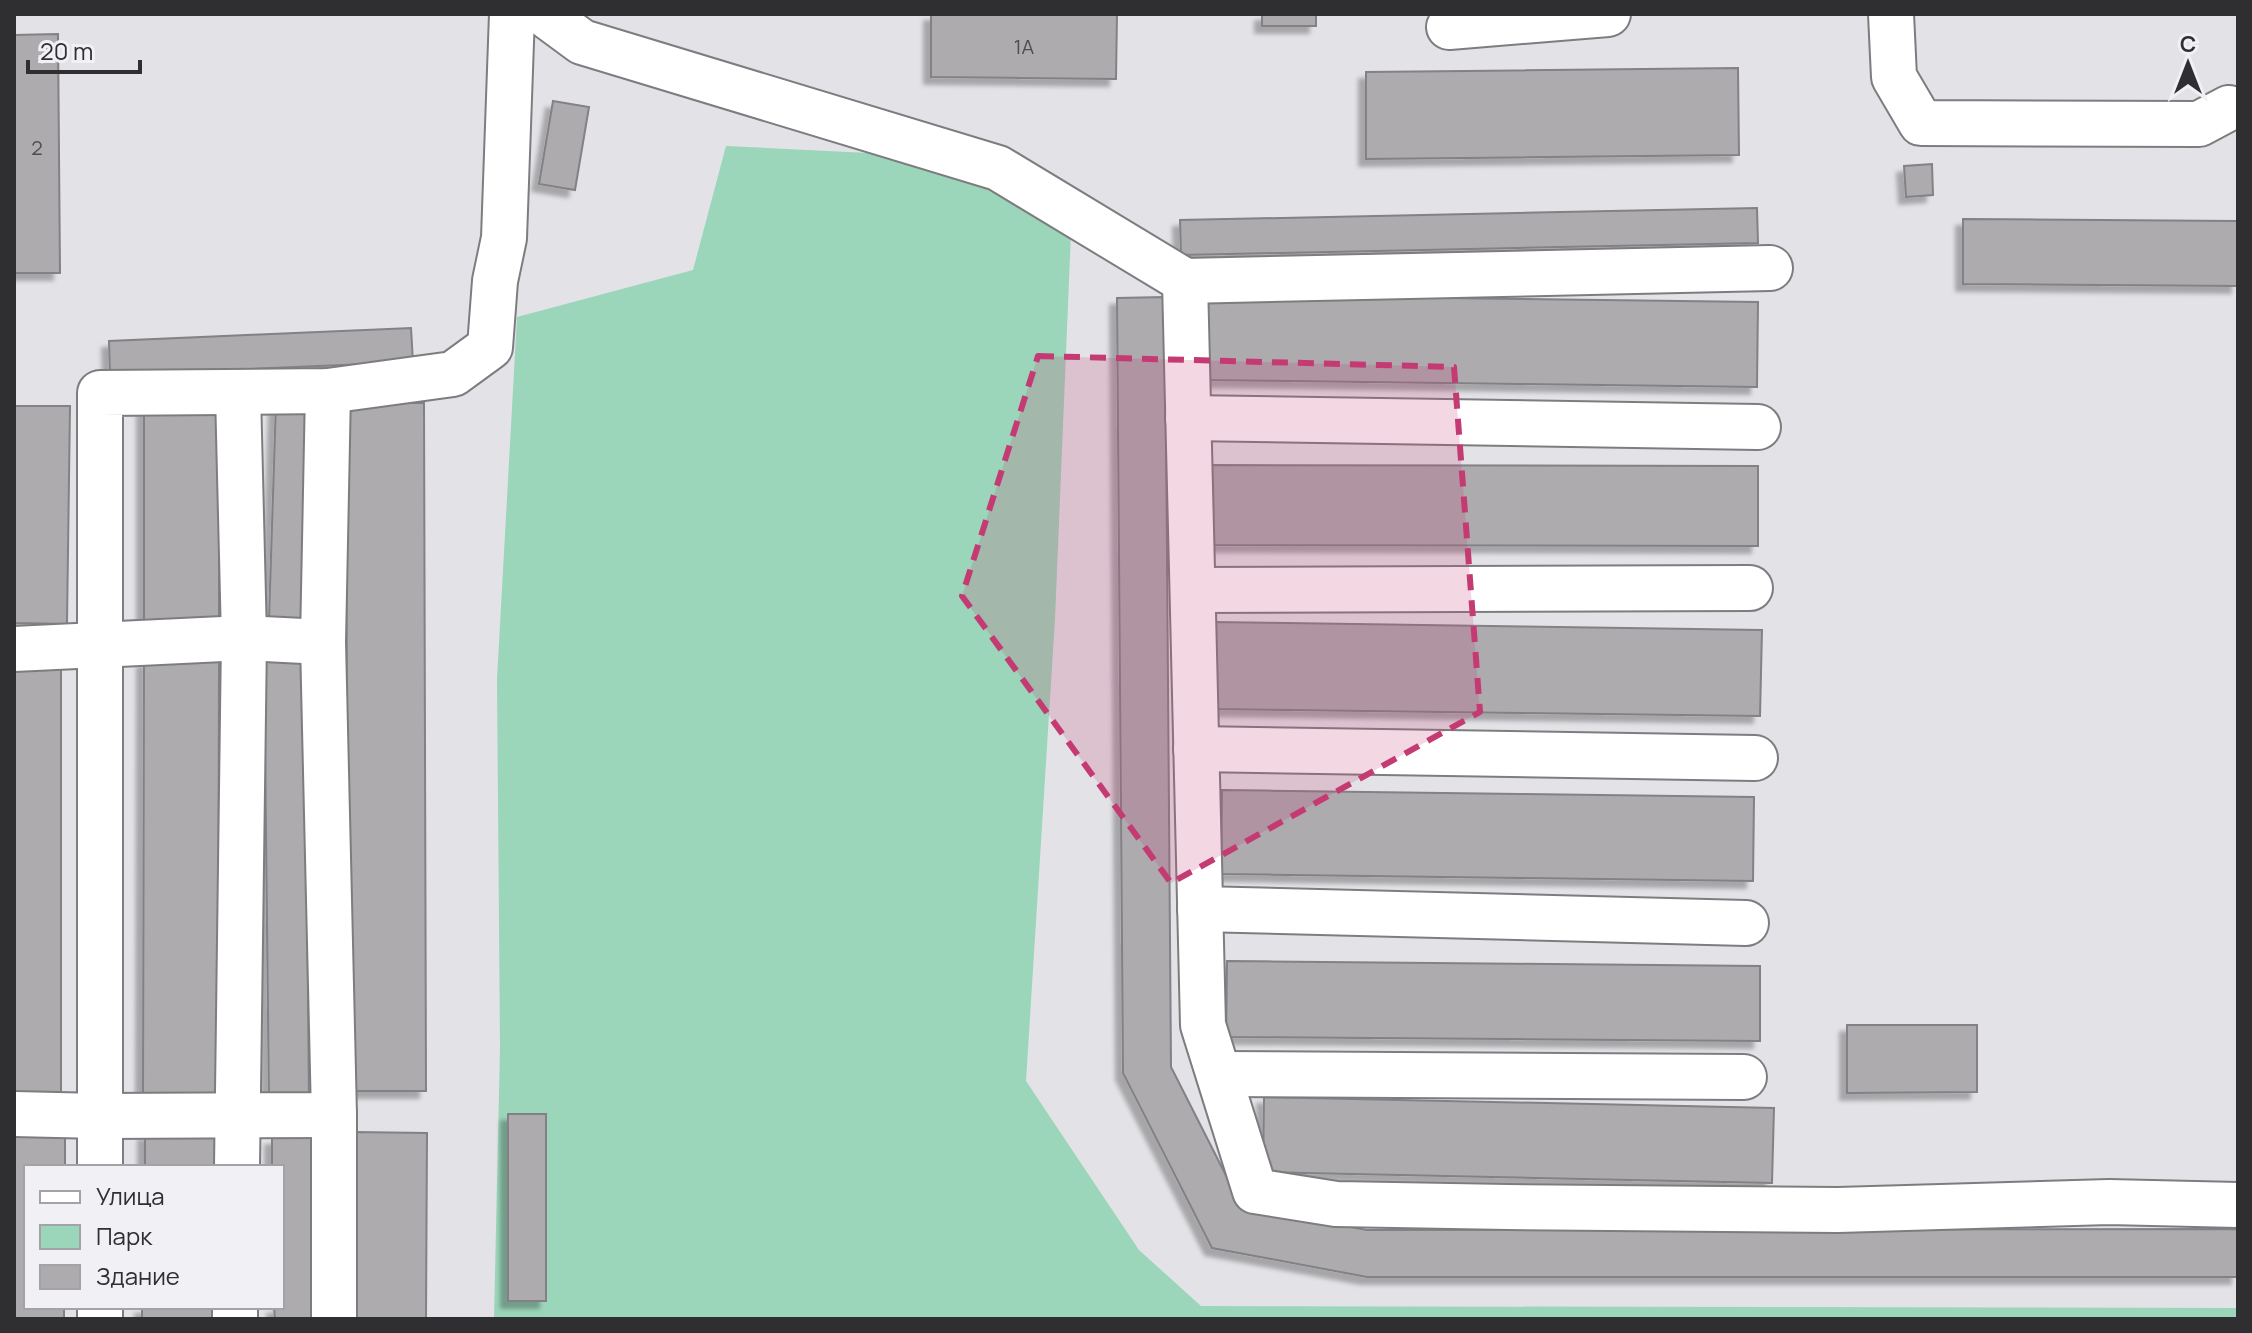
<svg xmlns="http://www.w3.org/2000/svg" width="2252" height="1333" font-family="Manrope,sans-serif">
	<style>
		.green { fill: #9bd6ba }
		.building { fill: #adabae; stroke: #838185; stroke-width: 2; filter: url(#shadow) }
		.lines { fill: none; stroke-linecap: round; stroke-linejoin: round }
		.minor-casing { stroke: #7d7d80; stroke-width: 48 }
		.minor { stroke: #fff; stroke-width: 44 }
		.marked { fill: #c43b74; fill-opacity: 0.2; stroke: #c43b74; stroke-width: 6; stroke-dasharray: 16 10; stroke-linejoin: round }
		.labels { text-anchor: middle; dominant-baseline: central; stroke-width: 7; stroke-linejoin: round; paint-order: stroke }
		.number-label { font-size: 20px; fill: #4e4d50 }
	</style>
	<defs>
		<filter id="shadow"><feDropShadow dx="-7" dy="7" stdDeviation="2" flood-color="#0004"/></filter>
	</defs>
	<rect width="100%" height="100%" fill="#e3e3e7"/>
	<path class="green" d="M726,146L929,156L1071,232L1055,619L1026,1081L1139,1250L1201,1306L2238,1308V1319H494L500,1048L497,679L517,317L693,270Z"/>
	<g class="building">
		<path d="M931,14H1117L1116,79L931,77Z"/>
		<rect x="1262" y="14" width="54" height="12"/>
		<path d="M58,34L60,273H14V35Z"/>
		<path d="M1738,68L1739,155L1366,159V72Z"/>
		<path d="M553,101L589,107L575,190L539,184Z"/>
		<path d="M1932,164L1933,195L1906,197L1904,166Z"/>
		<path d="M1757,208L1758,243L1181,255L1180,220Z"/>
		<path d="M1963,219L2238,221V286L1963,284Z"/>
		<path d="M1202,295L1758,302L1757,387L1201,380Z"/>
		<path d="M1165,297L1171,1067L1242,1207L1367,1230L2238,1229V1277H1367L1212,1248L1123,1073L1117,298Z"/>
		<path d="M411,328L413,362L110,375L109,341Z"/>
		<rect x="144" y="401" width="75" height="220"/>
		<path d="M276,402L311,403L305,621L269,619Z"/>
		<path d="M346,403H424L426,1091H348Z"/>
		<path d="M14,406H70L67,624L14,623Z"/>
		<path d="M1200,465L1758,466V546L1200,545Z"/>
		<path d="M1212,622L1762,630L1760,716L1211,709Z"/>
		<path d="M264,658H305L309,1101H269Z"/>
		<path d="M144,660H219L218,1095L143,1094Z"/>
		<rect x="14" y="663" width="47" height="429"/>
		<path d="M1222,790L1754,797L1753,881L1221,874Z"/>
		<path d="M1227,961L1760,966V1041L1226,1037Z"/>
		<path d="M1847,1025H1977V1092L1847,1093Z"/>
		<path d="M1264,1097L1774,1108L1772,1183L1263,1172Z"/>
		<rect x="508" y="1114" width="38" height="187"/>
		<path d="M14,1132L65,1133V1167H26V1307H64V1319H14Z"/>
		<path d="M354,1132L427,1133L426,1319H353Z"/>
		<path d="M145,1133L218,1134L217,1167H145Z"/>
		<path d="M272,1138H311L314,1319H275L274,1307H282V1167H272Z"/>
		<rect x="142" y="1307" width="73" height="12"/>
	</g>
	<g class="lines">
		<g class="minor-casing">
			<g id="minor">
				<path d="M544,14L582,42L998,168L1185,281L1770,268"/>
				<path d="M1891,14L1894,77L1921,123L2199,124L2229,108"/>
				<path d="M1449,27L1608,14"/>
				<path d="M1185,281L1203,1025L1255,1191L1336,1204L1508,1207L1838,1210L2109,1202L2238,1205"/>
				<path d="M1188,418L1758,427"/>
				<path d="M1193,590L1750,588"/>
				<path d="M14,649L244,638L323,642L328,391"/>
				<path d="M1196,749L1755,758"/>
				<path d="M1200,909L1746,923"/>
				<path d="M1219,1074L1744,1077"/>
				<path d="M14,1114L100,1116L334,1115L323,642"/>
				<path d="M100,1167V393L328,391L453,374L490,347L495,281L504,238L512,14"/>
				<path d="M237,1167L244,638L238,393"/>
				<path d="M100,1307V1319"/>
				<path d="M235,1319V1307"/>
				<path d="M334,1319V1115"/>
			</g>
		</g>
		<use href="#minor" class="minor"/>
	</g>
	<path class="marked" d="M1038,356L1454,367L1480,712L1171,883L962,596Z"/>
	<g class="labels">
		<g class="number-label">
			<text x="1024" y="46">1А</text>
			<text x="37" y="147">2</text>
		</g>
	</g>
	<rect width="2252" height="1333" fill="none" stroke="#2f2e30" stroke-width="32"/>
	<rect x="24" y="1165" width="260" height="144" fill="#f1f0f4" stroke="#a3a2a6" stroke-width="2"/>
	<rect x="40" y="1191" width="40" height="12" fill="#ffffff" stroke="#a3a2a6" stroke-width="2"/>
	<text x="96" y="1205" font-size="24" fill="#2f2e30">Улица</text>
	<rect x="40" y="1225" width="40" height="24" fill="#9bd6ba" stroke="#a3a2a6" stroke-width="2"/>
	<text x="96" y="1245" font-size="24" fill="#2f2e30">Парк</text>
	<rect x="40" y="1265" width="40" height="24" fill="#adabae" stroke="#a3a2a6" stroke-width="2"/>
	<text x="96" y="1285" font-size="24" fill="#2f2e30">Здание</text>
	<g transform="translate(2188 64)" stroke="#f1f0f4" stroke-width="6" paint-order="stroke">
	<path d="M0-6L14 30L0 20L-14 30Z" fill="#2f2e30"/>
	<text y="-12" font-size="22" font-weight="bold" text-anchor="middle" fill="#2f2e30">С</text>
	</g>
	<path d="M28 60v12h112v-12" fill="none" stroke="#2f2e30" stroke-width="4"/>
	<text x="40" y="60" font-size="24" fill="#2f2e30" stroke="#f1f0f4" stroke-width="6" paint-order="stroke">20 m</text>
</svg>
